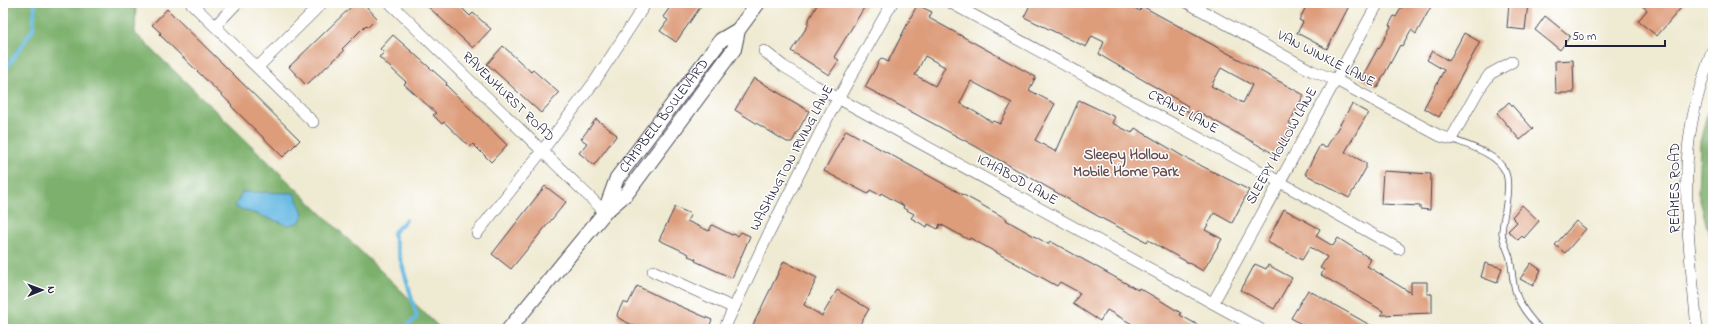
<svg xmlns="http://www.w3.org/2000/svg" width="1716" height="332" font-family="'Indie Flower',sans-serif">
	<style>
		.forest { fill: #7bb06c; stroke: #4e6954 }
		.water { fill: #67b9e3; stroke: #446e8f }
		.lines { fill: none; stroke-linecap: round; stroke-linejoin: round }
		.stream { stroke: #67b9e3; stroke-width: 4 }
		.building { fill: #dd9c7a; fill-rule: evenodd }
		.service-casing { stroke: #414052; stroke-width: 7 }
		.minor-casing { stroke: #414052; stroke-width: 12 }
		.tertiary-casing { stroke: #414052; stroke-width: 16 }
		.service { stroke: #fff; stroke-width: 5.5 }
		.minor { stroke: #fff; stroke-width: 11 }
		.tertiary { stroke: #fff; stroke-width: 14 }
		.labels { text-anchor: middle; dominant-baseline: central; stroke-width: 3; stroke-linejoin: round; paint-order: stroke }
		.street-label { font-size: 14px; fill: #22223b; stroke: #fff }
		.neighbourhood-label { font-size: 15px; font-weight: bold; fill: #634d51; stroke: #fff }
	</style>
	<rect width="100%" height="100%" fill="#fff"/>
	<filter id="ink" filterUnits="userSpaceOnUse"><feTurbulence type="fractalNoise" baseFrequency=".025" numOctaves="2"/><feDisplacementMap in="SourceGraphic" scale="8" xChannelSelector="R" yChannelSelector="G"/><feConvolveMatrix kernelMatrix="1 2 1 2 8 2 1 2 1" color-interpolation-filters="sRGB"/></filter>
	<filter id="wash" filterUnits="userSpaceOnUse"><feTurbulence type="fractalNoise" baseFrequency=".012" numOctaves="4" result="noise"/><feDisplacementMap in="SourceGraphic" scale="16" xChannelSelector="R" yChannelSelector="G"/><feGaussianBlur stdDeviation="0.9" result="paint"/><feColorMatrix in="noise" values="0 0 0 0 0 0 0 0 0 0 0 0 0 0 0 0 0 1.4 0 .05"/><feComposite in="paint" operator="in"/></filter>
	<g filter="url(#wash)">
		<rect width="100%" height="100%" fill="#efead2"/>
		<g class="forest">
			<path d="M3,3H136L135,33L441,329H3Z"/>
			<path d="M1713,89V250L1698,193L1700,142Z"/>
		</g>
		<path class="water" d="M242,192L294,193L303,213L300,222L288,225L235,207Z"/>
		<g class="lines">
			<g class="stream">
				<path d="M3,73L33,29L35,3"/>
				<path d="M404,329L417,317L393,233L406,220"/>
			</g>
		</g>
		<g id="blocks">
			<g class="building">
				<path d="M355,3H363L377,18L368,27L366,25L342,49L344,51L306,85L289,67Z"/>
				<path d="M424,3H457L470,16L473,13L491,29L473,48Z"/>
				<path d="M673,3H703L676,42L660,31L668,20L663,17Z"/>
				<path d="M818,3H867L834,57L839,60L829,75L791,51L809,24L807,23Z"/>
				<path d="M1031,3H1126L1140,11L1142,6L1304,95L1289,123L1292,125L1276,155L1197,111L1195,115L1185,110L1188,106L1105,58L1099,54L1104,42L1092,36L1086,47L1024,17ZM1221,68L1252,85L1243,103L1211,86Z"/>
				<path d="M1308,3H1344L1349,6L1327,49L1297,33L1303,22L1299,20Z"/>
				<path d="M1404,3H1433L1416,34L1411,30L1402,46L1400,45L1377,88L1361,79L1378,48L1379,49L1391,26L1389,25L1394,16L1396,17Z"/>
				<path d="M1509,3H1528L1525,30L1507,28Z"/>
				<path d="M1639,3H1685L1657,36L1638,21L1647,10Z"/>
				<path d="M917,5L932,12L929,18L1036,77L1029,90L1055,104L1035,140L1056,152L1079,100L1115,117L1112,123L1132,133L1135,128L1184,157L1249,190L1232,223L1214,213L1205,230L1222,239L1203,271L1148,240L1147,242L1103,219L975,146L865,87L881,58L888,62ZM925,56L945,67L935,86L915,75ZM971,81L1012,103L1000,124L993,121L992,122L960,103Z"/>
				<path d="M167,9L300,140L283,157L231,106L232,105L159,34L161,33L152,25Z"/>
				<path d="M1545,16L1570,36L1560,50L1535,30Z"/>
				<path d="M1464,33L1480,42L1439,117L1424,108L1444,70L1427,60L1432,51L1449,61Z"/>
				<path d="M393,35L447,83L446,85L507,145L491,162L473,144L470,147L444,122L442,124L433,115L436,113L404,84L406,82L379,57L384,53L380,49Z"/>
				<path d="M503,46L531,72L533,70L559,93L541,113L487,64Z"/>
				<path d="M1573,60L1574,93H1556L1555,61Z"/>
				<path d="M754,78L809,111L792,142H787L735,110Z"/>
				<path d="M1509,102L1533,129L1520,140L1497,113Z"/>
				<path d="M1352,104L1368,113L1345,152L1366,163V168L1349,198L1305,174L1320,145L1326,148Z"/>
				<path d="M596,119L617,135L594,165L579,153L587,143L581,139Z"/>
				<path d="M846,130L1007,219L1006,220L1048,244L1050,241L1138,290L1139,288L1153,296L1181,313L1180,315L1205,329H1141L1107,310L1100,321L1073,304L1080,293L1060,282L1057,286L970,238L969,240L940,224L938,229L928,224L927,227L911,218L914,214L903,208L904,206L881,193L880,195L870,190L868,194L824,171Z"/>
				<path d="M1383,171L1431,174L1430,210L1420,209V206L1381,204Z"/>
				<path d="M545,186L566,202L511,269L492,254Z"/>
				<path d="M1522,205L1539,221L1524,238L1522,236L1518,240L1508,231L1517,222L1512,217Z"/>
				<path d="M675,207L691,214L687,221L709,231L712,225L732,235L733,234L738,236L741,232L750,236L732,278L695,261L696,259L688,256L689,254L659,240Z"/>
				<path d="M1284,209L1320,229L1316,236L1333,246L1338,238L1371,259L1367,266L1411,293V282H1427V294H1432V313L1381,315L1383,311L1321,275L1324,270L1320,268L1327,257L1310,247L1302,260L1267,242Z"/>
				<path d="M1576,221L1586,229L1565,253L1555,245Z"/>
				<path d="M784,261L817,278L804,305L822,316L837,290L869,309L857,329H751Z"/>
				<path d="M1485,263L1502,268L1497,283L1481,277Z"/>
				<path d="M1531,263L1541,270L1533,286L1520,279Z"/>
				<path d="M1255,264L1266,269L1268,265L1292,278L1274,309L1241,290Z"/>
				<path d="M637,286L666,300L712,320L708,329H640L620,319L617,316L618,312L623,302L628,304Z"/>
				<path d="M1308,290L1377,329H1310L1291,318Z"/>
			</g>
		</g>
	</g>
	<g filter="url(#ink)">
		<use href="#blocks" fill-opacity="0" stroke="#414052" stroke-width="1"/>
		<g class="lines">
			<g class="service-casing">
				<path id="service" d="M1451,139C1469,146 1496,153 1505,171C1512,185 1503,216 1502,232C1502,240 1508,250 1510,258C1512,267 1512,276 1514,285C1517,303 1528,316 1540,329"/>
			</g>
			<g class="minor-casing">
				<g id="minor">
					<path d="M191,3L313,122"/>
					<path d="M390,3L605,212"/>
					<path d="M951,3L1280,182L1399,249"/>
					<path d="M1188,3L1312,71L1336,80L1440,136L1451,139L1478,91L1490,74L1512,62"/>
					<path d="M215,26L237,3"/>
					<path d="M764,51L783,66L814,85L1260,329"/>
					<path d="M258,67L322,3"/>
					<path d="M477,233L542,151L595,81L646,3"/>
					<path d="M653,271L734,308"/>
					<path d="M1213,303L1378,3"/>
					<path d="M724,329L768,235L828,117L892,3"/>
					<path d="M1697,329C1692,270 1683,209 1688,150C1691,116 1701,81 1713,49"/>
				</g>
			</g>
			<g class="tertiary-casing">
				<g id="tertiary">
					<path id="s1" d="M605,211L617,178L721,40L738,30"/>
					<path d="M509,329L605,212L627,193L734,49L738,30L758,3"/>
				</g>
			</g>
			<use href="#service" class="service"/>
			<use href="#minor" class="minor"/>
			<use href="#tertiary" class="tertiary"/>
		</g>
	</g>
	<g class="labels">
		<g class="street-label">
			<text transform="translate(1326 59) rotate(27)">VAN WINKLE LANE</text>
			<text transform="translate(508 97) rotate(44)">RAVENHURST ROAD</text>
			<text transform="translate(1183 112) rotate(28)">CRANE LANE</text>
			<text stroke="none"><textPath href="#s1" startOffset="113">CAMPBELL BOULEVARD</textPath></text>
			<text transform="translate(1282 146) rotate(-61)">SLEEPY HOLLOW LANE</text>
			<text transform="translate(792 158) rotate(-62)">WASHINGTON IRVING LANE</text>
			<text transform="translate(1017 180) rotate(29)">ICHABOD LANE</text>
			<text transform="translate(1675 188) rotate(-90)">REAMES ROAD</text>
		</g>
		<g class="neighbourhood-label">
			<text x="1126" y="155">Sleepy Hollow<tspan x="1126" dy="17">Mobile Home Park</tspan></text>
		</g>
	</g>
	<rect width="1716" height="332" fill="none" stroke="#fff" stroke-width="16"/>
	<g transform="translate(42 290) rotate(89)" stroke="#ffffff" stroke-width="3" paint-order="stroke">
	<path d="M0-3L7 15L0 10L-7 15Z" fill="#22223b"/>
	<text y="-6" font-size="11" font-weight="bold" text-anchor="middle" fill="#22223b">N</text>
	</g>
	<path d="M1566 40v6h99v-6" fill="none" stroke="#22223b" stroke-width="2"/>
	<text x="1572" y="40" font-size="12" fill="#22223b" stroke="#ffffff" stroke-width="3" paint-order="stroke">50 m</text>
</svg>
